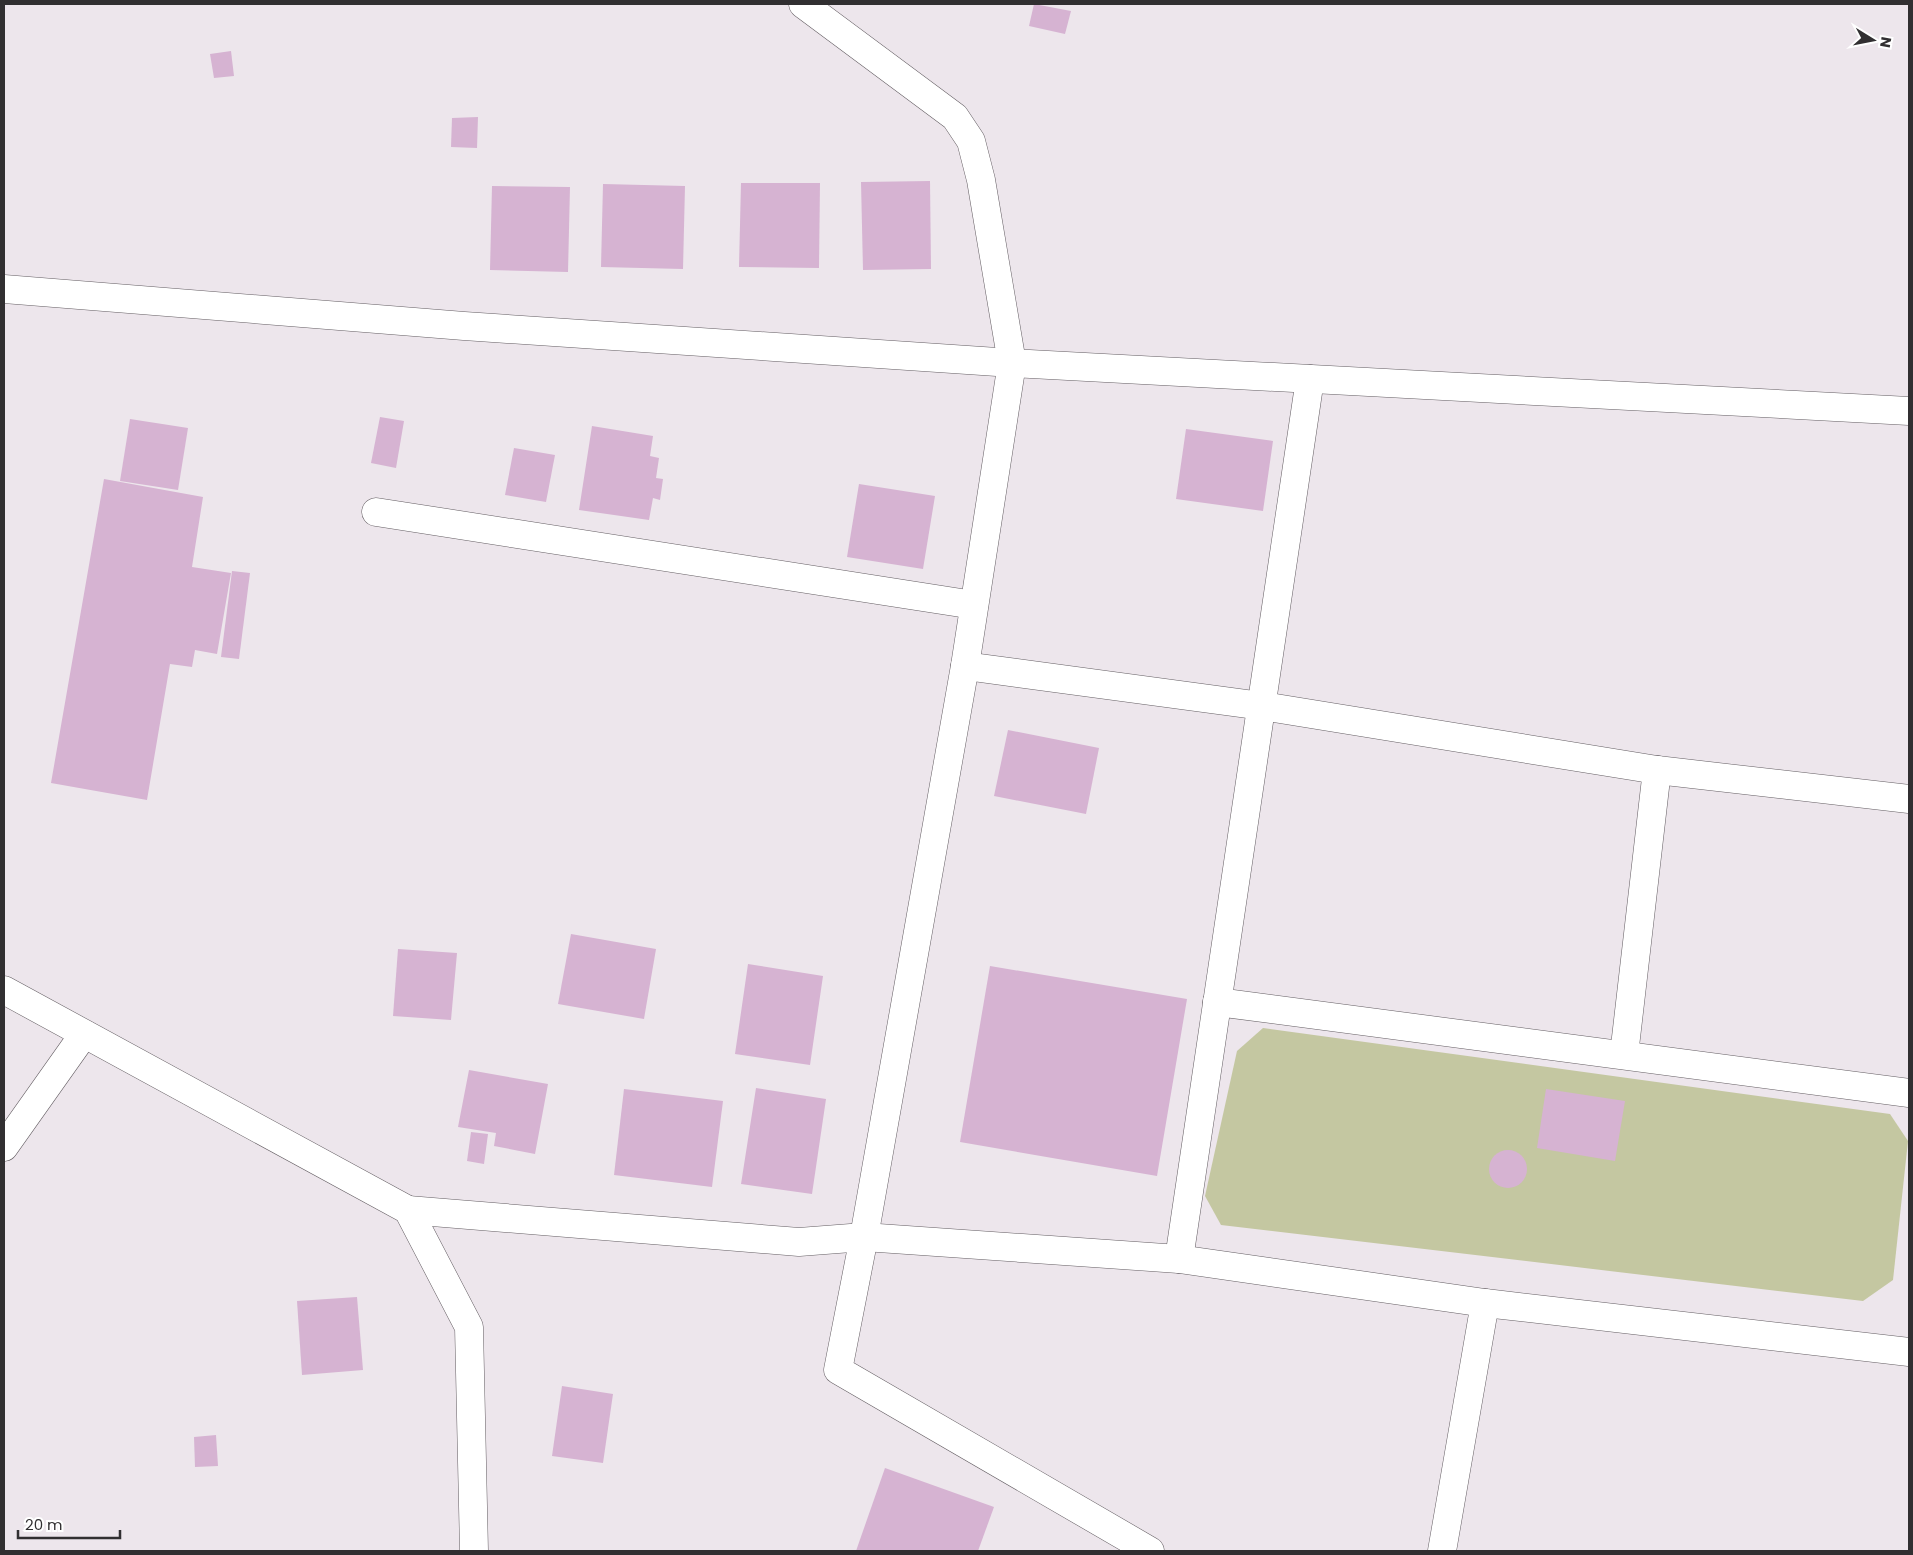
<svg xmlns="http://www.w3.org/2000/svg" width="1913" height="1555" font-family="Poppins,sans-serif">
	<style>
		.green { fill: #c4c7a1 }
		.building { fill: #d6b3d2 }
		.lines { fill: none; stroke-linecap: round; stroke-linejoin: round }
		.minor-casing { stroke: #645e63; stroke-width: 29 }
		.minor { stroke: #fff; stroke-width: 28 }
	</style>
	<rect width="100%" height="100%" fill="#ede6ec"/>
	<path class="green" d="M1263,1028L1890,1114L1908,1141L1893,1280L1863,1301L1221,1225L1205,1196L1237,1051Z"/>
	<g class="building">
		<path d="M1034,4L1071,11L1065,34L1029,26Z"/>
		<path d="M231,51L234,76L214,78L210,54Z"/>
		<path d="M478,117L477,148L451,147L452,118Z"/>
		<path d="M930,181L931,269L863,270L861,182Z"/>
		<path d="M741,183H820L819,268L739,267Z"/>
		<path d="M603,184L685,186L683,269L601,267Z"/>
		<path d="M492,186L570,187L568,272L490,270Z"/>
		<path d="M380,417L404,421L396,468L371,463Z"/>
		<path d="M130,419L188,428L178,490L120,481Z"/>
		<path d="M592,426L653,436L650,456L659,458L656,478L663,479L660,500L653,498L649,520L579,510Z"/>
		<path d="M1186,429L1273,441L1263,511L1176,499Z"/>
		<path d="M514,448L555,455L546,502L505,495Z"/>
		<path d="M104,479L203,497L192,567L231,573L217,654L195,650L192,667L170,664L147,800L51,783Z"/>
		<path d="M859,484L935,496L923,569L847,557Z"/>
		<path d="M232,571L250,573L239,659L221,657Z"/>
		<path d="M1008,730L1099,748L1086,814L994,796Z"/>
		<path d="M571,934L656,949L644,1019L558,1004Z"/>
		<path d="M398,949L457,953L451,1020L393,1016Z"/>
		<path d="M748,964L823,976L810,1065L735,1054Z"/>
		<path d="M990,966L1187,999L1157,1176L960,1142Z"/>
		<path d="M469,1070L548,1084L535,1154L494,1146L496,1133L458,1127Z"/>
		<path d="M756,1088L826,1099L812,1194L741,1184Z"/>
		<path d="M624,1089L723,1101L712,1187L614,1175Z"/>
		<path d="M1546,1089L1625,1101L1615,1161L1537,1148Z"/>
		<path d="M471,1132L488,1134L484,1164L467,1161Z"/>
		<circle cx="1508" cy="1169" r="19"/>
		<path d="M357,1297L363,1370L302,1375L297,1301Z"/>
		<path d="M562,1386L613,1394L603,1463L552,1456Z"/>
		<path d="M216,1435L218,1466L195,1467L194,1437Z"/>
		<path d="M885,1468L994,1507L978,1551H856Z"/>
	</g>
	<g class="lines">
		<g class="minor-casing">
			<g id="minor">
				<path d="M803,4L955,117L971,141L981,180L1012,363L965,666L864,1237L838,1370L1150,1551"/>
				<path d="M4,289L464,326L1012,363L1909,411"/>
				<path d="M376,512L974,605"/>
				<path d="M965,666L1262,706L1657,770L1909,799"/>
				<path d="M4,990L408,1210L469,1327L474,1551"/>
				<path d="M1217,1002L1909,1093"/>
				<path d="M1624,1055L1657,770"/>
				<path d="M4,1147L84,1034"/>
				<path d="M408,1210L799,1242L864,1237L1179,1259L1485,1303L1909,1352"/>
				<path d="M1179,1259L1310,379"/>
				<path d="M1442,1551L1485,1303"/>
			</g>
		</g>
		<use href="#minor" class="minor"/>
	</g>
	<rect width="1913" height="1555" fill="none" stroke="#312f31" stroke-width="10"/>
	<g transform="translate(1873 40) rotate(100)" stroke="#ffffff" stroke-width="4" paint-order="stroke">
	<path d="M0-4L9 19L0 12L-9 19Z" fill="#312f31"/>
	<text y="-8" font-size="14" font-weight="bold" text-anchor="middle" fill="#312f31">N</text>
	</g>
	<path d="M18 1530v8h102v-8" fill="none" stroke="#312f31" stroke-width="2.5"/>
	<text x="25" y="1530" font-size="15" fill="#312f31" stroke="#ffffff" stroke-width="4" paint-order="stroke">20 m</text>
</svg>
